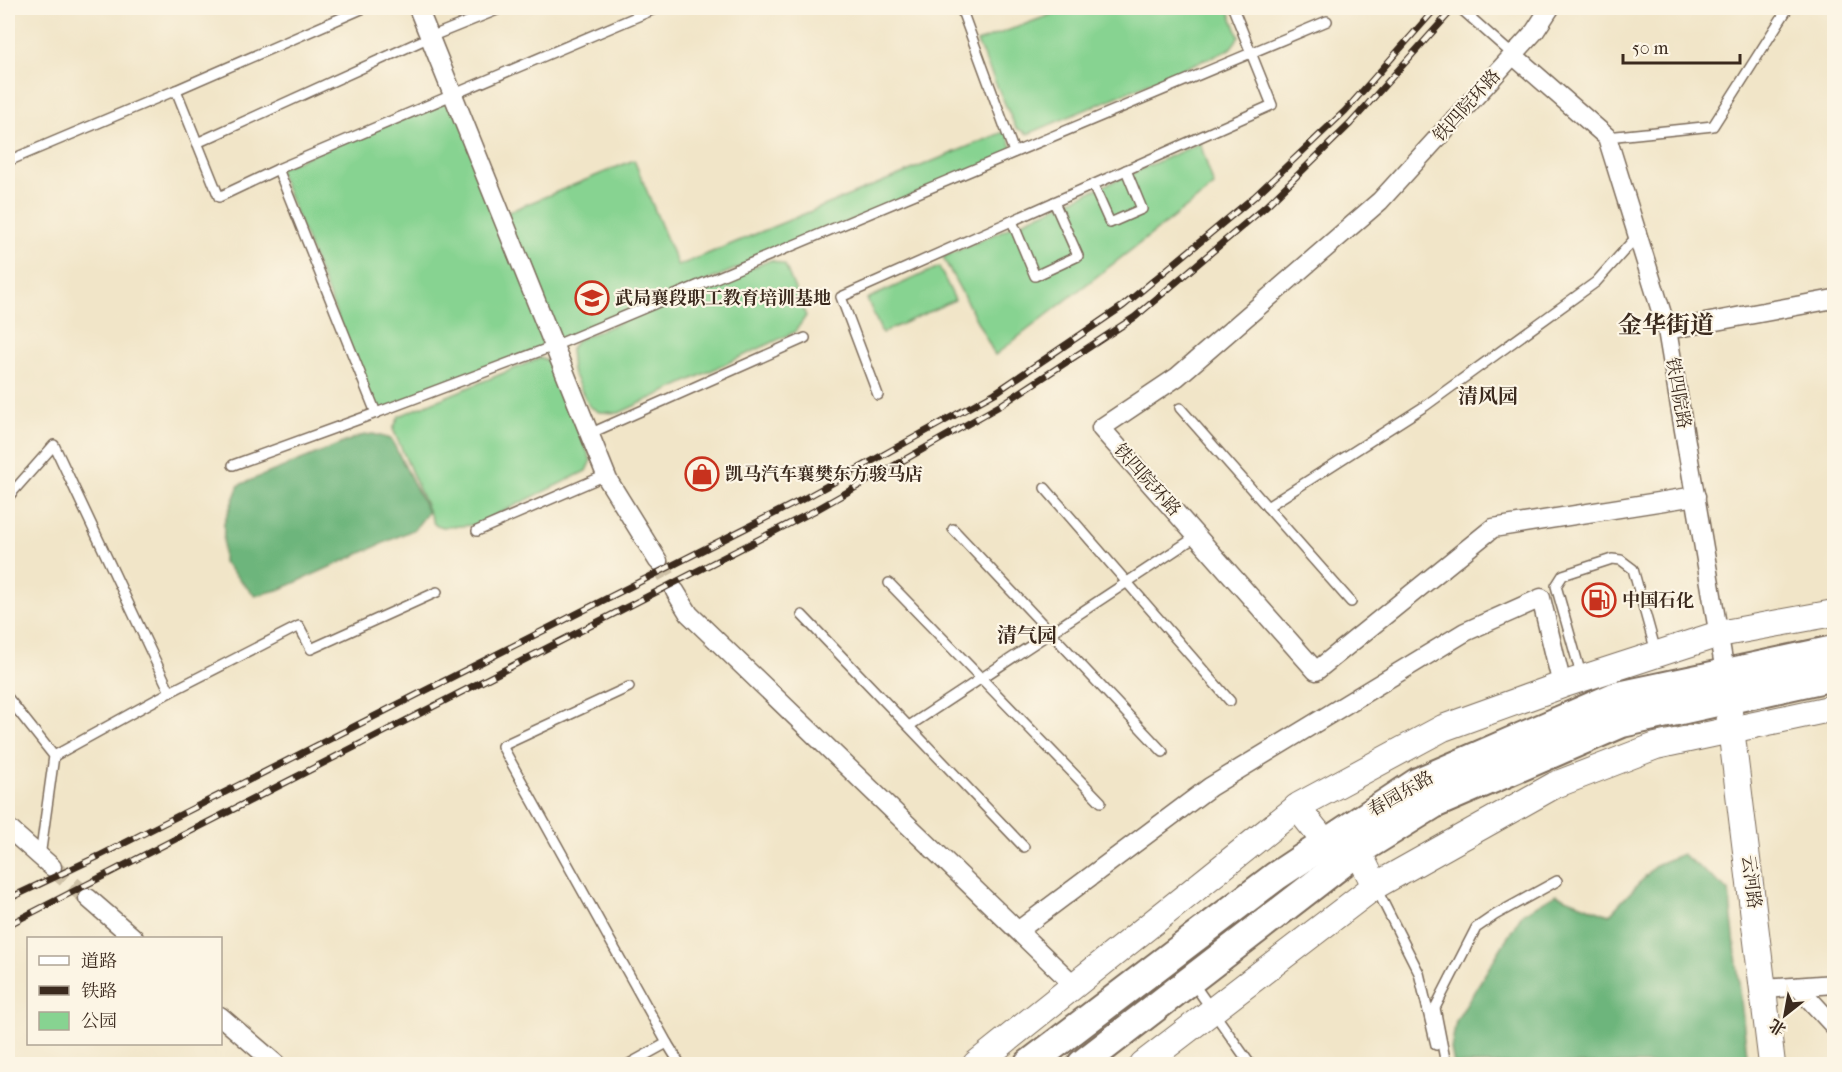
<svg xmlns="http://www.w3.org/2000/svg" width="1842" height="1072" font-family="'IM FELL French Canon','Noto Serif SC',serif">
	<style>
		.green { fill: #87d391; stroke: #617e58; stroke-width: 1.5 }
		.forest { fill: #6db57b; stroke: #54704c; stroke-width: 1.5 }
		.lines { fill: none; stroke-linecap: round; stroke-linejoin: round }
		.street-tunnel { stroke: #cdc0a6; stroke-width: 18; stroke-dasharray: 18 9; stroke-linecap: butt }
		.lane-casing { stroke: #7b6b5a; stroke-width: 12 }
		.street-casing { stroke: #7b6b5a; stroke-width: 21 }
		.secondary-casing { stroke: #7b6b5a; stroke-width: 28 }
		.primary-casing { stroke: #7b6b5a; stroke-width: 32 }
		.lane { stroke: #fff; stroke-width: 9 }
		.street { stroke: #fff; stroke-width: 18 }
		.secondary { stroke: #fff; stroke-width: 26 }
		.primary { stroke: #fff; stroke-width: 28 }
		.rail-casing { stroke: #3b2a1e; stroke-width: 7 }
		.rail { stroke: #fcf5e5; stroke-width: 4.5; stroke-dasharray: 14; stroke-linecap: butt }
		.labels { text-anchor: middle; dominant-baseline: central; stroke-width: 4.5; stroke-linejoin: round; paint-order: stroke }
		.street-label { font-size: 18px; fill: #3b2a1e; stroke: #fcf5e5 }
		.poi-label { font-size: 18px; font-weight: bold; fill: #3b2a1e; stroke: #fcf5e5; text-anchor: start }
		.neighbourhood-label { font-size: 20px; font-weight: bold; fill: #3b2a1e; stroke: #fcf5e5 }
		.district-label { font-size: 24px; font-weight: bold; fill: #3b2a1e; stroke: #fcf5e5 }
	</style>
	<rect width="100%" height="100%" fill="#fcf5e5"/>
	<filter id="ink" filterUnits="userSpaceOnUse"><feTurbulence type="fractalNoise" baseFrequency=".0167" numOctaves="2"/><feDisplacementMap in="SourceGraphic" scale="12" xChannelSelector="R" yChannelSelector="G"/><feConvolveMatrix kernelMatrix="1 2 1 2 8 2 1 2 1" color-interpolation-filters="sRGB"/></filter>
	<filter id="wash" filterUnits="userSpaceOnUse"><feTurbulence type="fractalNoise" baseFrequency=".008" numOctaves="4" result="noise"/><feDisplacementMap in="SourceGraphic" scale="24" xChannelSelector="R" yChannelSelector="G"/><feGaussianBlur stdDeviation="1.35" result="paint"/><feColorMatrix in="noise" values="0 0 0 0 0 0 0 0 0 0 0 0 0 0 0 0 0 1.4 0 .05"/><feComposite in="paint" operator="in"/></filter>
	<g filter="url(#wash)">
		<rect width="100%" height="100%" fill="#f1e5c8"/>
		<g class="green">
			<path d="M1069,8H1228L1239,37L1230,49L1028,134L1016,128L977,42Z"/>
			<path d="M453,94L501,215L634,160L678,266L1006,131L1014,152L650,305L376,413L278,169Z"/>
			<path d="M1200,143L1214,186L995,355L943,257Z"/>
			<path d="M771,260L785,265L806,316L795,332L619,413L599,412L589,406L572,371L570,350L577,340Z"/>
			<path d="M939,267L955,300L882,333L867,299Z"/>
			<path d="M540,358L550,361L591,460L586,471L475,525L443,527L434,524L393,429L399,416Z"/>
		</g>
		<g class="forest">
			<path d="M373,434L391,439L428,512L415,529L281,589L255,596L223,562L224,523L239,485L360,436Z"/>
			<path d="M1682,854L1729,891L1748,1064H1454L1451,1049L1456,1021L1522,914L1556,894L1609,915L1656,865Z"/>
		</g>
	</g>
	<g filter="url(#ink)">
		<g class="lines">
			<g class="street-tunnel">
				<path d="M658,561L675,591"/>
				<path d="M52,867L88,898"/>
			</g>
			<g class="lane-casing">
				<g id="lane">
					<path d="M657,8L278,169L376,413L554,346L1327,21"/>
					<path d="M961,8L1014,152"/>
					<path d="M1460,8L1513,55"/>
					<path d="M176,90L364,8"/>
					<path d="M1607,137L1713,126L1788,8"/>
					<path d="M197,143L430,37L502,8"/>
					<path d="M8,161L176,90L219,197L278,169"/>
					<path d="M1093,185L1110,223L1142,209L1126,170"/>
					<path d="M1012,221L1035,276L1078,256L1054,202"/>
					<path d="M878,395L841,297L1272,105L1233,8"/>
					<path d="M1180,408L1351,602"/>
					<path d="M589,434L805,338"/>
					<path d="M233,465L376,413"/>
					<path d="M1045,488L1230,701"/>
					<path d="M8,497L54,445L170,692L54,756"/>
					<path d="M1267,507L1425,406L1596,282L1638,235"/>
					<path d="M953,529L1163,752"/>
					<path d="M477,531L606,475"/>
					<path d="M889,583L1101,802"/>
					<path d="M802,615L1024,847"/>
					<path d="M1582,678L1556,586L1563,575L1612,559L1621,560L1633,569L1656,652"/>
					<path d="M170,692L299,626L311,649L437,592"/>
					<path d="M8,698L54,756L40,857"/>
					<path d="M909,726L1197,536"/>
					<path d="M1376,888L1419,973L1436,1045"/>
					<path d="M1193,983L1250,1064"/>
					<path d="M667,1043L680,1064"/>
					<path d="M629,1064L667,1043L502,746L629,687"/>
					<path d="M1446,1064L1435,1008L1476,928L1495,915L1557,881"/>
				</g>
			</g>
			<g class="street-casing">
				<g id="street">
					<path d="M418,8L608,480L658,561"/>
					<path d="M1550,8L1535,31L1380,201L1177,377L1101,428L1316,671L1493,528L1696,496"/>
					<path d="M1513,55L1607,137L1667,330L1725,672"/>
					<path d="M1667,330L1834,299"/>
					<path d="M675,591L689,614L1076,987"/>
					<path d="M8,828L52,867"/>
					<path d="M88,898L134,938"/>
					<path d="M1019,930L1210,787L1465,632L1541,598L1562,685"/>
					<path d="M1798,987L1834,1026"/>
					<path d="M1764,989L1834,984"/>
					<path d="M220,1016L276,1064"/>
				</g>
			</g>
			<g class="secondary-casing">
				<g id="secondary">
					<path d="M1729,712L1772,1064"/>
					<path d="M1297,807L1325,842"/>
					<path d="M1358,851L1375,886"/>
					<path d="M976,1064L1300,805L1443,728L1562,685L1719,634L1834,613"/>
					<path d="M1143,1064L1375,886L1555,785L1656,746L1834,708"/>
				</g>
			</g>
			<g class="primary-casing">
				<g id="primary">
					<path d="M1029,1064L1276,876L1418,782L1614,697L1834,650"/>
					<path d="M1082,1064L1358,851L1434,804L1622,723L1834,676"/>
				</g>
			</g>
			<use href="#lane" class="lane"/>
			<use href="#street" class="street"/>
			<use href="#secondary" class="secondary"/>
			<use href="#primary" class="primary"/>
			<g class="rail-casing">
				<g id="rail">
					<path d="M8,899L99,856L807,497L995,393L1123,306L1254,197L1345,111L1436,8"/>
					<path d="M8,925L814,511L1001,405L1135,317L1266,206L1350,124L1454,8"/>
				</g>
			</g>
			<use href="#rail" class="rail"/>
		</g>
	</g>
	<defs>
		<g id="university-ring" transform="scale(1.725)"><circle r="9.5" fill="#fcf5e5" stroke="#c8321e" stroke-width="1.5"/><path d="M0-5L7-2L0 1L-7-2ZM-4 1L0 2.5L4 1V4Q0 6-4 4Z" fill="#c8321e"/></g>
		<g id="shop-ring" transform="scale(1.725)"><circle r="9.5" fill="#fcf5e5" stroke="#c8321e" stroke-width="1.5"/><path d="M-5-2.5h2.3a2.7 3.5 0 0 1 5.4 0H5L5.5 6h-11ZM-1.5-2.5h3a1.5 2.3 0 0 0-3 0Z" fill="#c8321e"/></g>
		<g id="fuel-ring" transform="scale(1.725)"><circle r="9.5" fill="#fcf5e5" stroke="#c8321e" stroke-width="1.5"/><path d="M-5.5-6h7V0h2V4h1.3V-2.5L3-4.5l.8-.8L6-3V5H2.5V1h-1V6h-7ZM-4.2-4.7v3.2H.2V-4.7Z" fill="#c8321e"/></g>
	</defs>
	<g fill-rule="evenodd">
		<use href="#university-ring" x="592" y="298"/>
		<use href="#shop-ring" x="702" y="474"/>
		<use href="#fuel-ring" x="1599" y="600"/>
	</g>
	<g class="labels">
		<g class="street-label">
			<text transform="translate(1467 106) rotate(-48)">铁四院环路</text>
			<text transform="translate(1678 393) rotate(80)">铁四院路</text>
			<text transform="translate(1147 480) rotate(48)">铁四院环路</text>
			<text transform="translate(1401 794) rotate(-30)">春园东路</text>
			<text transform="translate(1751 882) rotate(83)">云河路</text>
		</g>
		<g class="poi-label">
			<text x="615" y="298">武局襄段职工教育培训基地</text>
			<text x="725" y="474">凯马汽车襄樊东方骏马店</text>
			<text x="1622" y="600">中国石化</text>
		</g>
		<g class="neighbourhood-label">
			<text x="1488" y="396">清风园</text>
			<text x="1027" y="635">清气园</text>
		</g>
		<g class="district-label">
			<text x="1666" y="325">金华街道</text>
		</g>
	</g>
	<rect width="1842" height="1072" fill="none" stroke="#fcf5e5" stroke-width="30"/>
	<rect x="27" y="937" width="195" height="108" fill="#fcf5e5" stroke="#afa495" stroke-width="1.5"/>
	<rect x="39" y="956" width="30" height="9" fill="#ffffff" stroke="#afa495" stroke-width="1.5"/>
	<text x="81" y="967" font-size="18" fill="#3b2a1e">道路</text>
	<rect x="39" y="986" width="30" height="9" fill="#3b2a1e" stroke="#afa495" stroke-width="1.5"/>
	<text x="81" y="997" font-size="18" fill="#3b2a1e">铁路</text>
	<rect x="39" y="1012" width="30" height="18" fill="#87d391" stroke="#afa495" stroke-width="1.5"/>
	<text x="81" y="1027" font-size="18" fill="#3b2a1e">公园</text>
	<g transform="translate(1785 1015) rotate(211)" stroke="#fcf5e5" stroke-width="4.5" paint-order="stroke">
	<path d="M0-4.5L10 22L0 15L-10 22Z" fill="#3b2a1e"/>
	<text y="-9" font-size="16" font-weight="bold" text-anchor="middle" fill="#3b2a1e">北</text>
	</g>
	<path d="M1623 54v9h117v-9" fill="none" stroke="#3b2a1e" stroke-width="3"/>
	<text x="1632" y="54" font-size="18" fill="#3b2a1e" stroke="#fcf5e5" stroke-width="4.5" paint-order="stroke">50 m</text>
</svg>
